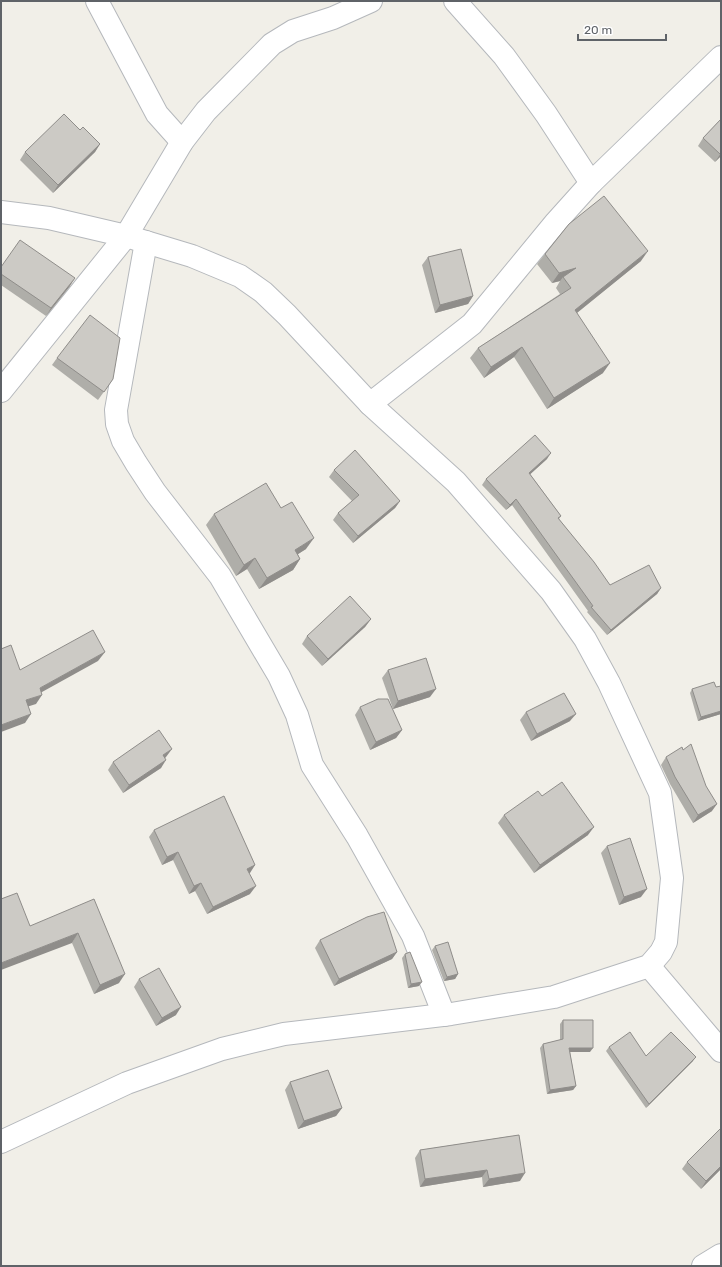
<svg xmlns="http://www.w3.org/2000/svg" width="722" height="1267" font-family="Rubik,sans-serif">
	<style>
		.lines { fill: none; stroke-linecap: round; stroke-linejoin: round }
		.minor-casing { stroke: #b5b8bc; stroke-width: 24 }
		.minor { stroke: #fff; stroke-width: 22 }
		.wall { fill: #afaea9 }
		.shaded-wall { fill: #8f8d8a }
		.building { fill: #cccac5; stroke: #8f8d8a }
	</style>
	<rect width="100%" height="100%" fill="#f1efe8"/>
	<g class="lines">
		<g class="minor-casing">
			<g id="minor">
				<path d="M97,1L157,114L182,142"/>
				<path d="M455,1L504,56L546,114L591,183"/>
				<path d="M1,212L49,218L126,236L192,256L240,276L263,292L287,315L370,404L456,482L551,591L585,639L609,683L660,793L672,878L666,942L661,952L649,966L554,997L451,1014L284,1034L222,1049L127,1083L1,1142"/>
				<path d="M146,242L116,410L117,424L123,441L136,463L155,492L220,576L279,676L297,715L312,765L357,836L413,936L444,1015"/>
				<path d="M1,391L126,236L182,142L206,111L272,44L293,31L333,18L371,1"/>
				<path d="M370,404L472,324L556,222L591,183L721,57"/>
				<path d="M649,966L721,1051"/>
				<path d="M703,1266L721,1255"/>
			</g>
		</g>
		<use href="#minor" class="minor"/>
	</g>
	<g class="wall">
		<path d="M721,119V156L715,162L698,146L703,138Z"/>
		<path d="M80,130L100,144L95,152L53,193L20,160L25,152Z"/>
		<path d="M545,254L641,261L577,313L603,373L547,409L514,357L484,378L470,358L478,348L560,294L556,288L560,281L552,283L537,264Z"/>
		<path d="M428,257L473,296L468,304L435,313L422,265Z"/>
		<path d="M1,267L70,286L46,316L1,285Z"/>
		<path d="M57,358L113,379L98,400L52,365Z"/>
		<path d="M547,459L530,474L561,516L559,519L610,585L661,588L657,594L607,635L587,612L588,611L512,505L506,510L482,485L486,479Z"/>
		<path d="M334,470L400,501L395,508L353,543L333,520L338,513L352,501L329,477Z"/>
		<path d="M214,514L306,549L298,554L300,559L293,570L259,589L247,569L236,576L206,525Z"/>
		<path d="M371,619L365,627L322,666L302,644L307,636Z"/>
		<path d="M388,670L430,697L393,709L382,678Z"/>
		<path d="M721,686V714L698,721L690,693L692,689L716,687Z"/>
		<path d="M360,707L402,730L396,738L370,750L355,715Z"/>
		<path d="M526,712L570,721L531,741L520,720Z"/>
		<path d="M683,750L712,811L693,823L670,784L661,765L666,757Z"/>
		<path d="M166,757L165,758L161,768L123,793L108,770L113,762Z"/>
		<path d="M542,796L588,835L534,873L498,823L504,815Z"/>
		<path d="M154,830L255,865L249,873L250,894L207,914L195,891L189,894L173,860L162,865L149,837Z"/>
		<path d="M607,846L641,897L619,905L601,853Z"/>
		<path d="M94,899L119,983L94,994L72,943Z"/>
		<path d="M320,940L397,952L392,959L334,986L315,948Z"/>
		<path d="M435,946L458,974L455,979L444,981L432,950Z"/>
		<path d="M405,954L419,986L408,988L402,958Z"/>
		<path d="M139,979L176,1015L156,1026L134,987Z"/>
		<path d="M563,1020L590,1052H570L576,1086L573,1090L547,1094L540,1048L543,1044L560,1040V1024Z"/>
		<path d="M609,1047L646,1056L693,1061L646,1108L606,1051Z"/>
		<path d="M290,1082L342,1108L336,1116L298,1129L285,1090Z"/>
		<path d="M519,1135L520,1181L483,1187L482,1177L420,1187L415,1158L420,1150Z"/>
		<path d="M687,1162L721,1169L701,1189L682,1169Z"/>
	</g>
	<g class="shaded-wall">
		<path d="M100,144L95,152L53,193L58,185Z"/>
		<path d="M721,153V156L715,162Z"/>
		<path d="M648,251L641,261L568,320L575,310Z"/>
		<path d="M576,268L563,277L560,281L552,283L559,273Z"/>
		<path d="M75,278L70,286L46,316L51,308Z"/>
		<path d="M473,296L468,304L435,313L440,305Z"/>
		<path d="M522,347L514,357L484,378L491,367Z"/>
		<path d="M610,363L603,373L547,409L554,398Z"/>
		<path d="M551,453L547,459L525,479L529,473Z"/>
		<path d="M516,499L512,505L506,510L510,505Z"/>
		<path d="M400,501L395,508L353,543L358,536Z"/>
		<path d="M314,538L306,549L287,561L295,550Z"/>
		<path d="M255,558L247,569L236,576L244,565Z"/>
		<path d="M300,559L293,570L259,589L267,578Z"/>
		<path d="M661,588L657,594L607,635L611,630Z"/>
		<path d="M371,619L365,627L322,666L328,659Z"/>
		<path d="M105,652L98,661L33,697L40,688Z"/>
		<path d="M436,689L430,697L393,709L398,701Z"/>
		<path d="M42,695L36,704L20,709L26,700Z"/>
		<path d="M721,711V714L698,721L701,717Z"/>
		<path d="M31,714L25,723L1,732V725Z"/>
		<path d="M576,714L570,721L531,741L537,734Z"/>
		<path d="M402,730L396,738L370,750L376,742Z"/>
		<path d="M172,749L166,757L158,763L163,755Z"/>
		<path d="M166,760L161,768L123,793L129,785Z"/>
		<path d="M717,804L712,811L693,823L698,815Z"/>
		<path d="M594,827L588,835L534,873L540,865Z"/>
		<path d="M178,852L173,860L162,865L167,857Z"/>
		<path d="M255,865L250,873L241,877L247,869Z"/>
		<path d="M201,883L195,891L189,894L194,886Z"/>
		<path d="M256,886L250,894L207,914L213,907Z"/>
		<path d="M647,889L641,897L619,905L624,897Z"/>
		<path d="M78,933L72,943L1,970V963Z"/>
		<path d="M397,952L392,959L334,986L339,979Z"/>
		<path d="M125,974L119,983L94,994L100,985Z"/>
		<path d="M458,974L455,979L444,981L447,977Z"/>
		<path d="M422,982L419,986L408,988L411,984Z"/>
		<path d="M181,1007L176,1015L156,1026L162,1018Z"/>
		<path d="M569,1048H593L590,1052H567Z"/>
		<path d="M696,1057L693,1061L646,1108L649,1104Z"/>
		<path d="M576,1086L573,1090L547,1094L550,1090Z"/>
		<path d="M342,1108L336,1116L298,1129L304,1121Z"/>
		<path d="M721,1166V1169L701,1189L706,1181Z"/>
		<path d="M487,1170L482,1177L420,1187L425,1179Z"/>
		<path d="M525,1173L520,1181L483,1187L489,1179Z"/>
	</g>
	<g class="building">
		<path d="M64,114L80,130L83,127L100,144L58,185L25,152Z"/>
		<path d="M721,119V153L720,154L703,138Z"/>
		<path d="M604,196L648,251L575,310L610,363L554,398L522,347L491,367L478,348L571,288L563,277L576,268L559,273L545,254L569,224Z"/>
		<path d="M20,240L75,278L51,308L1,274V267Z"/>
		<path d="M461,249L473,296L440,305L428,257Z"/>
		<path d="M90,315L120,338L113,379L104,392L57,358Z"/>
		<path d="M535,435L551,453L529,473L561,516L558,518L594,562L610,585L649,565L661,588L611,630L591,607L593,606L516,499L510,505L486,479Z"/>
		<path d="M355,450L400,501L358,536L338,513L359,495L334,470Z"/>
		<path d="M266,483L281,508L292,502L314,538L295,550L300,559L267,578L255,558L244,565L214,514Z"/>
		<path d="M350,596L371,619L328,659L307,636Z"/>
		<path d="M93,630L105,652L40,688L42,695L26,700L31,714L1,725V649L11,645L20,670Z"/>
		<path d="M426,658L436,689L398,701L388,670Z"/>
		<path d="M714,682L716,687L721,686V711L701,717L692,689Z"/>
		<path d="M564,693L576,714L537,734L526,712Z"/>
		<path d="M378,699H388L402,730L376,742L360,707Z"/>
		<path d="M159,730L172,749L163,755L166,760L129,785L113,762Z"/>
		<path d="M691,744L706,786L717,804L698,815L675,777L666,757L682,747L683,750Z"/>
		<path d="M562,782L594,827L540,865L504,815L538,791L542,796Z"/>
		<path d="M224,796L255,865L247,869L256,886L213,907L201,883L194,886L178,852L167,857L154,830Z"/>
		<path d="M630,838L647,889L624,897L607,846Z"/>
		<path d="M17,893L30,926L94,899L125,974L100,985L78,933L1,963V899Z"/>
		<path d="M384,912L397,952L339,979L320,940L367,917Z"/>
		<path d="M448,942L458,974L447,977L435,946Z"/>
		<path d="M410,952L422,982L411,984L405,954Z"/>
		<path d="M159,968L181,1007L162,1018L139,979Z"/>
		<path d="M563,1020H593V1048H569L576,1086L550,1090L543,1044L563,1039Z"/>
		<path d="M630,1032L646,1056L671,1032L696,1057L649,1104L609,1047Z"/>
		<path d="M328,1070L342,1108L304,1121L290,1082Z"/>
		<path d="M721,1128V1166L706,1181L687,1162Z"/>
		<path d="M519,1135L525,1173L489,1179L487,1170L425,1179L420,1150Z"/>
	</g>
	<rect width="722" height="1267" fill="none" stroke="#5f6368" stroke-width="4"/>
	<path d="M578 34v6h88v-6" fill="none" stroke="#5f6368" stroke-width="2"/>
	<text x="584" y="34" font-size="12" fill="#5f6368" stroke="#ffffff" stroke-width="3" paint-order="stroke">20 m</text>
</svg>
